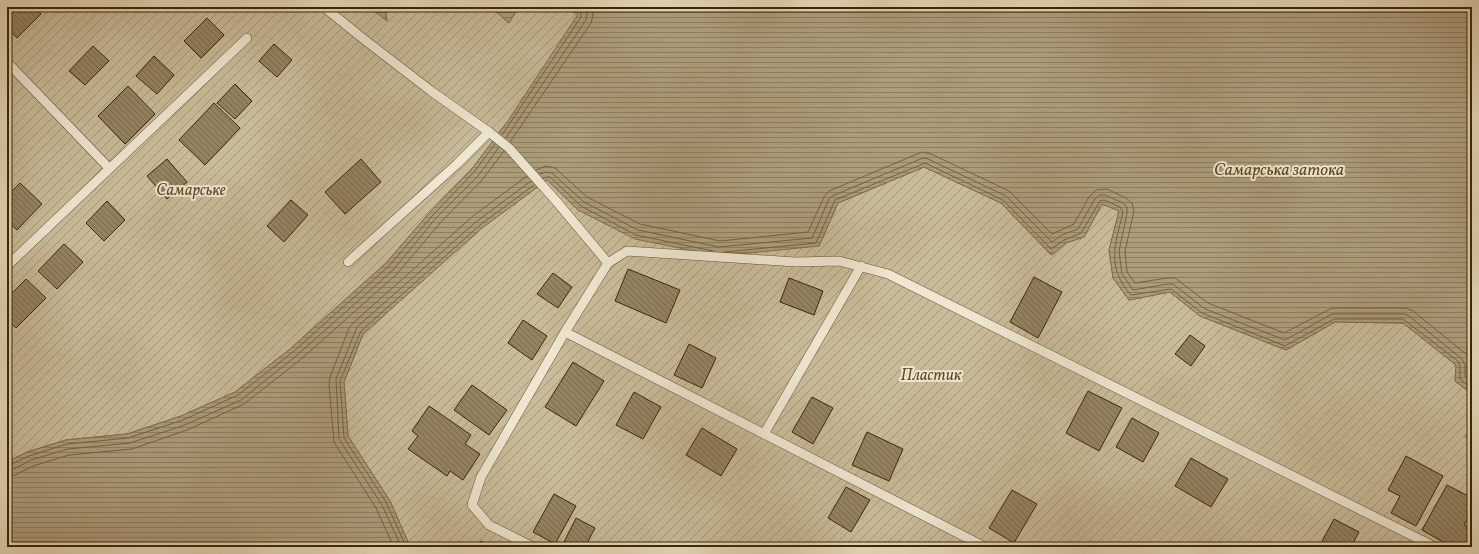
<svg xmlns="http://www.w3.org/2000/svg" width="1479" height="554" font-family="Vollkorn,serif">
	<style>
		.garden { fill: url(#garden-furrows); stroke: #82704e }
		.water { fill: url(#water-rules); stroke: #806d4a }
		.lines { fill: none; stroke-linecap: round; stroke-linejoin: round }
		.shore { stroke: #74613e; stroke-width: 1 }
		.building { fill: url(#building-back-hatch); stroke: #3d2602 }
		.service-casing { stroke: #675330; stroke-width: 10 }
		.service { stroke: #eee6d1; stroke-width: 9 }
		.labels { text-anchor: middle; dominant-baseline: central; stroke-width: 4; stroke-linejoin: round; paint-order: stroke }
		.park-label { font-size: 16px; font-style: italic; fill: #604b28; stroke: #eee6d1 }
		.water-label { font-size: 17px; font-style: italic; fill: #5e4926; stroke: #eee6d1 }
	</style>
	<defs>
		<pattern id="garden-furrows" width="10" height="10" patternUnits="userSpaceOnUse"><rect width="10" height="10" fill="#c8bb99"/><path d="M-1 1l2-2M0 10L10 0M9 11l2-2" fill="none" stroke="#a4987b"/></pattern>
		<pattern id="water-rules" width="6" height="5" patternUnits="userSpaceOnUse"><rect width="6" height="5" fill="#ac9c7a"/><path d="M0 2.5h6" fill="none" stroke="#8d7f62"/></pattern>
		<pattern id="building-back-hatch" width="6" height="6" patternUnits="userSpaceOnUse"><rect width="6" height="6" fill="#948361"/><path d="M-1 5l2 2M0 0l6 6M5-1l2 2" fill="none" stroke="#7a6b4e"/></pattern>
	</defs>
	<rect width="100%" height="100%" fill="#e5d9b8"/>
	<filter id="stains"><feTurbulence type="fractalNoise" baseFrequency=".005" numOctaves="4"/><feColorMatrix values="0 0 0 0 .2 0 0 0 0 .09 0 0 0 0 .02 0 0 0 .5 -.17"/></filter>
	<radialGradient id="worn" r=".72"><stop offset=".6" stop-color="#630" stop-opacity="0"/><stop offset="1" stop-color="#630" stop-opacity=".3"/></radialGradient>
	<g class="garden">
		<path d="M7,7H369L387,20L385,7H491L509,23L518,7H559L579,14L508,121L471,170L430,212L386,263L290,349L235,392L181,416L127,434L66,440L27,452L7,462Z"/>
		<path d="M924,167L1001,203L1051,255L1066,243L1084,237L1102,204L1119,211L1109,250L1113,278L1129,300L1170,292L1200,316L1286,350L1335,322L1403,323L1456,365L1455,381L1472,394V426L1465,437L1472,441V547H407L408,542L390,501L348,436L344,382L363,334L482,228L547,180L578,210L819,246L838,203Z"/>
	</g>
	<g class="water">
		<path d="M369,7H385L387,21Z"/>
		<path d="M491,7H518L509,23Z"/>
		<path d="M559,7H1472V394L1455,381L1456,365L1403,323L1335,322L1286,350L1200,316L1170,292L1129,300L1113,278L1109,250L1119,211L1102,204L1084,237L1066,243L1052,255L1001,203L924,167L838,203L819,246L719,256L635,239L578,210L547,180L482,228L363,334L344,382L348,436L390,501L408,542L407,547H7V462L27,452L66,440L127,434L181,416L235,392L290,349L386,263L430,212L471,170L508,121L578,14Z"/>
	</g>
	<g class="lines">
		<g class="shore">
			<path d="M502,135L581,17V11L571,7"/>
			<path d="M506,138L586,20L587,13L584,7"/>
			<path d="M510,142L591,23L593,15L591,7"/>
			<path d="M536,170L546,166L555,168L587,197L640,224L720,241L808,232L824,197L829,191L922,152L931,154L1009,191L1052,234L1074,224L1089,197L1096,190L1107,189L1126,198L1132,203L1134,211L1125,251L1127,272L1135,283L1167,278H1175L1208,303L1284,333L1332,308H1406L1413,311L1467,355C1472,362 1469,369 1472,375"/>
			<path d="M540,174L546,172L552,173L584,202L638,230L719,247L812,238L829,199L832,196L923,158L928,159L1006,196L1052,242L1062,235L1078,229L1094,200L1099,195H1105L1123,203L1127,207V213L1119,251L1122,274L1133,290L1168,284H1173L1205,309L1285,340L1332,314H1404L1409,316L1462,359L1465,365V376L1472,383"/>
			<path d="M543,178L547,177H550L581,206L636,235L713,251"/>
			<path d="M724,252L816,243L835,200L925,163L1003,200L1051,249L1064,240L1081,233L1100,201L1104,200L1120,207L1123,212C1115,246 1106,266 1131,295L1171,289L1202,313L1285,346L1334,319H1403L1459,362L1460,366V379L1472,389"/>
			<path d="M7,466L29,456L67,444L128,438L183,420L238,395L293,352L389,266L433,215L474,172L495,144"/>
			<path d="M7,471L12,470L31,460L68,449L130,443L185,425L241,400L296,356L393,270L436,218L478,176L499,147"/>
			<path d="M7,477L15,475L33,466L69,455L132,449L187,430L244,404L300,360L397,274L441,222L482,180L504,151"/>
			<path d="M392,547V543L376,508L334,442L329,384L330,377L349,328L353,323L473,216L527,176"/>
			<path d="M398,547L399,542L382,505L339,439L336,379L357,327L477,221L531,181"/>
			<path d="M403,547L404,542L386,502L344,438L340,381L361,331L480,225L534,185"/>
		</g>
	</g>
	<g class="building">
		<path d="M18,7H34L41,14L17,38L7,28V17Z"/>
		<path d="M207,18L224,35L201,58L184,41Z"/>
		<path d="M274,44L292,60L277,77L259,61Z"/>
		<path d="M93,46L109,61L85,85L69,71Z"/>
		<path d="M154,56L174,75L157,94L136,76Z"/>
		<path d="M235,84L252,101L235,119L217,103Z"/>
		<path d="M128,86L155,114L125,144L98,116Z"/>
		<path d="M214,103L240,128L205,165L179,140Z"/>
		<path d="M167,159L187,182L167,199L147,176Z"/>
		<path d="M361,159L381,182L345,214L325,192Z"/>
		<path d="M20,183L42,204L17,230L7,221V196Z"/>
		<path d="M291,200L308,215L284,242L267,226Z"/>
		<path d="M107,201L125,220L104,241L86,223Z"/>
		<path d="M64,244L83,262L57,289L38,271Z"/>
		<path d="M628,269L680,290L666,323L615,301Z"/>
		<path d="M553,273L572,287L558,308L537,294Z"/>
		<path d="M1034,277L1062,292L1038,338L1010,322Z"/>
		<path d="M789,278L823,291L814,315L780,302Z"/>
		<path d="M26,279L46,298L16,328L7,319V298Z"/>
		<path d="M523,320L547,336L532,360L508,343Z"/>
		<path d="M1190,335L1205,346L1191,366L1175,354Z"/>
		<path d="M689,344L716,358L702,388L674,375Z"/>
		<path d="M573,362L604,381L576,426L545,407Z"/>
		<path d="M472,385L507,410L489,435L454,410Z"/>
		<path d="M1088,391L1122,408L1099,451L1066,433Z"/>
		<path d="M634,392L661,407L643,439L616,425Z"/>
		<path d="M812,397L833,408L813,444L792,432Z"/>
		<path d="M429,406L471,435L465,444L480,454L463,480L450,471L447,476L408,449L418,436L412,431Z"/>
		<path d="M1132,418L1159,433L1143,462L1116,447Z"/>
		<path d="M702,428L737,449L721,476L686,455Z"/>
		<path d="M867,432L903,449L889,481L852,465Z"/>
		<path d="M1406,456L1443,476L1416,526L1391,513L1400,496L1388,490Z"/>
		<path d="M1191,458L1228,479L1211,507L1175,486Z"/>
		<path d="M1447,485L1472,498V510L1464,525L1472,530V547H1452L1422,530Z"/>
		<path d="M846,487L870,500L851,532L828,518Z"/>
		<path d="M1012,490L1037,504L1014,543L989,528Z"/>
		<path d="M554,494L576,506L555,544L533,532Z"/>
		<path d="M576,518L595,528L585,547H568L563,544Z"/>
		<path d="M1334,519L1359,532L1351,547H1319Z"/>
		<path d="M481,541L492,547H477Z"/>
	</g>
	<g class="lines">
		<g class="service-casing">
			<g id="service">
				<path d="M324,7L361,37L431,91L489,132L509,148L557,202L608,263L565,332L481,477L472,505L489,525L533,547"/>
				<path d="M7,62L109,168"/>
				<path d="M348,262L457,164L489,132"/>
				<path d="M608,263L627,251L795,262L839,261L888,274L1435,547"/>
				<path d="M7,266L247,38"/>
				<path d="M565,332L985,547"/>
				<path d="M764,434L861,266"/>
			</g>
		</g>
		<use href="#service" class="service"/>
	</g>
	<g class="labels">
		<g class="park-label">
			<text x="191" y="191">Самарське</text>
			<text x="931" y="376">Пластик</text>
		</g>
		<g class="water-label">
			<text x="1279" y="170">Самарська затока</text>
		</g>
	</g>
	<rect width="1479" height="554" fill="none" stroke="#e5d9b8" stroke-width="24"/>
	<rect x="8" y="8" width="1463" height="538" fill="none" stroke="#3d2602" stroke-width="2"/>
	<rect x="12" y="12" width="1455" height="530" fill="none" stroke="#3d2602"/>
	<rect width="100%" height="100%" filter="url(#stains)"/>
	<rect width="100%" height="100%" fill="url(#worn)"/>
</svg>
